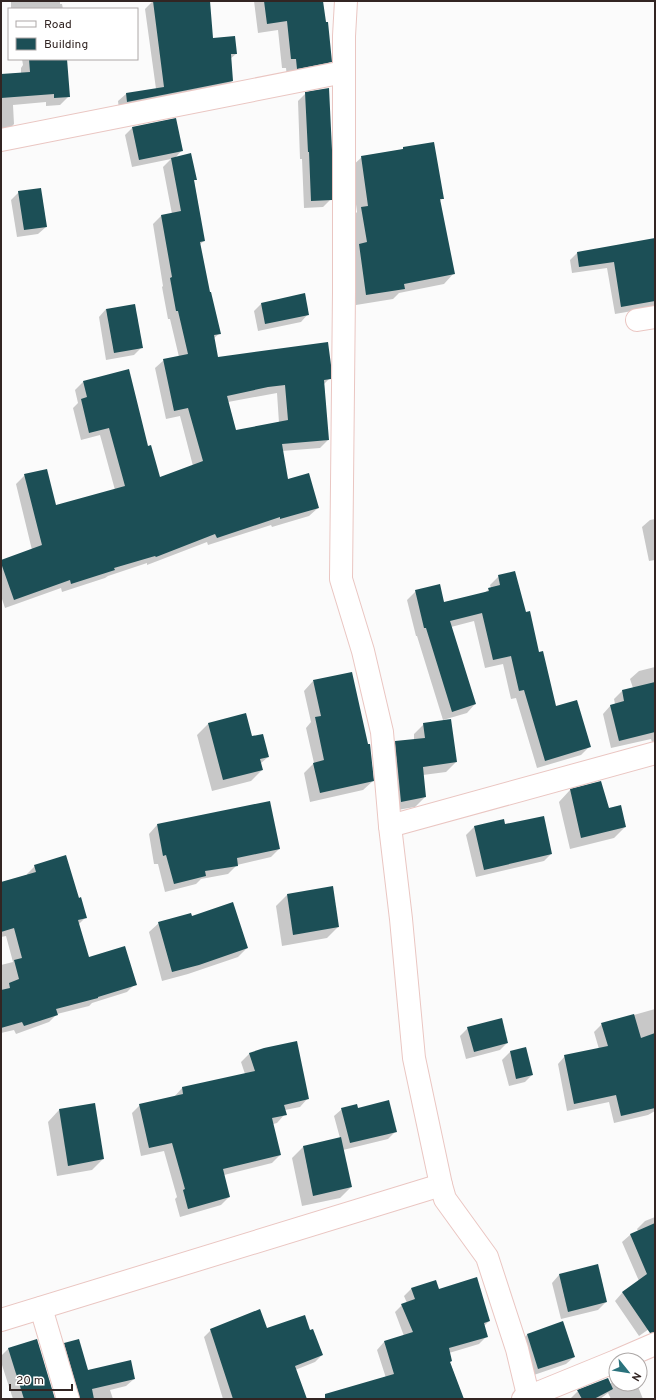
<svg xmlns="http://www.w3.org/2000/svg" width="656" height="1400" font-family="Overpass,sans-serif">
	<style>
		.shadow { fill: #0003; fill-rule: evenodd }
		.building { fill: #1c4f56; fill-rule: evenodd }
		.lines { fill: none; stroke-linecap: round; stroke-linejoin: round }
		.minor-casing { stroke: #eac6c2; stroke-width: 24 }
		.tertiary-casing { stroke: #eac6c2; stroke-width: 24 }
		.minor { stroke: #fff; stroke-width: 22 }
		.tertiary { stroke: #fff; stroke-width: 22 }
	</style>
	<rect width="100%" height="100%" fill="#fbfbfb"/>
	<g class="shadow">
		<path d="M11,1H60V4H62L63,9H16V8H11Z"/>
		<path d="M153,1H209L212,39L236,54L230,59L232,81L224,89L119,110L118,101L126,94L156,89L145,9Z"/>
		<path d="M254,1H322L330,61L321,71L287,78L286,68H282L278,30L258,33Z"/>
		<path d="M22,59H66L69,96L60,105L46,106V102L13,105L14,124L6,133L1,134V75L21,73V68L23,65Z"/>
		<path d="M306,93L330,200L323,207L304,208L302,159H300L298,101Z"/>
		<path d="M132,128L182,150L175,158L195,179L194,181L204,241L199,245L209,293L220,333L213,339L217,358L330,378L324,384L328,440L320,448L282,451L287,481L318,508L309,516L272,527L271,525L208,545L207,542L147,565V563L108,576L105,578L62,592L61,588L5,608L1,596V561L32,550L16,484L25,475L55,506L115,490L100,435L81,440L73,408L78,403L75,390L83,382L128,371L147,447L159,478L193,466L180,416L166,419L155,368L164,360L179,357L170,319H168L162,287L163,286L153,224L161,216L172,214L163,167L171,159L132,167L125,135ZM277,393L279,423L236,431L228,402Z"/>
		<path d="M404,148L443,198L439,202L454,273L444,284L399,293L393,299L356,305L349,255L356,247L351,218L357,212L351,167L362,157L401,150Z"/>
		<path d="M19,192L46,227L38,234L17,237L11,200Z"/>
		<path d="M655,239V307L615,314L607,268L572,273L570,260L577,253Z"/>
		<path d="M304,294L308,314L301,322L258,331L254,311L261,304Z"/>
		<path d="M106,309L142,347L134,355L106,360L99,317Z"/>
		<path d="M655,519V560L649,561L642,527L650,520Z"/>
		<path d="M499,576L525,614L556,708L590,746L581,755L537,768L516,698L511,699L503,664L485,668L474,621L451,627L475,704L467,713L443,720L417,636H416L407,600L416,591L443,603L484,593L491,588L490,585Z"/>
		<path d="M655,667V741L652,742L651,739L611,748L603,714L611,705L615,704L614,699L622,691L633,688L630,679L639,671Z"/>
		<path d="M313,681L373,781L363,790L310,802L304,773L314,763L306,728L311,722L304,691Z"/>
		<path d="M209,723L252,738L268,757L260,764L262,770L251,781L212,791L197,735Z"/>
		<path d="M424,724L456,762L446,772L423,775L425,797L415,807L391,811L386,752L396,742L414,740V734Z"/>
		<path d="M600,782L608,809L625,827L614,838L570,849L559,802L570,790Z"/>
		<path d="M503,820L505,826L551,854L544,861L476,877L466,835L474,827Z"/>
		<path d="M157,825L279,849L271,857L237,865L228,874L201,879L196,884L165,892L158,864H154L149,834Z"/>
		<path d="M35,866L78,899L86,917L78,925L88,958L135,984L127,992L92,1003L89,1006L57,1014L49,1022L16,1034L14,1030L1,1033V965L13,962L6,936L1,937V883L27,875V874Z"/>
		<path d="M332,887L338,927L327,938L282,946L276,906L287,895Z"/>
		<path d="M191,917L247,948L238,957L188,974L162,981L149,932L159,923Z"/>
		<path d="M655,1009V1111L648,1115L614,1123L609,1102L567,1111L558,1064L565,1056L599,1049L594,1032L602,1024Z"/>
		<path d="M468,1028L507,1043L500,1050L466,1059L460,1036Z"/>
		<path d="M526,1048L532,1075L525,1082L509,1086L502,1060L510,1052Z"/>
		<path d="M250,1053L308,1098L300,1107L285,1110V1114L277,1123L273,1124L280,1155L272,1163L224,1175L229,1197L221,1205L180,1217L175,1199L177,1197L164,1151L141,1156L132,1113L140,1105L174,1097L182,1088L245,1074L241,1062Z"/>
		<path d="M94,1104L103,1159L92,1170L57,1176L48,1122L59,1110Z"/>
		<path d="M342,1109H358L396,1131L388,1139L343,1150L351,1187L340,1198L302,1206L292,1158L303,1147L340,1138L334,1116Z"/>
		<path d="M655,1217V1343L649,1329L639,1336L615,1301L622,1293L639,1281L622,1242L630,1235L638,1231L637,1229L645,1221Z"/>
		<path d="M597,1266L606,1302L598,1310L561,1319L552,1283L559,1275Z"/>
		<path d="M411,1289L438,1290L489,1321L484,1326L487,1336L479,1344L449,1353L450,1362L463,1399H322L357,1386L386,1378L377,1350L384,1342L404,1336L395,1312L402,1305L407,1303L404,1296Z"/>
		<path d="M562,1323L574,1357L566,1364L531,1376L519,1342L527,1335Z"/>
		<path d="M266,1329L309,1331L322,1355L315,1362L295,1370L306,1399H223L204,1337L211,1330Z"/>
		<path d="M36,1340L54,1399H13L1,1362V1356L8,1349Z"/>
		<path d="M65,1344L87,1371L134,1379L126,1386L110,1390L113,1399H72L58,1351Z"/>
		<path d="M616,1379V1384H637L643,1399H611L608,1393L600,1399H570L578,1391L610,1384Z"/>
	</g>
	<g class="building">
		<path d="M153,1H210L213,38L235,36L237,54H231L233,81L127,102L126,93L164,87Z"/>
		<path d="M264,1H323L326,22H328L332,62L297,69L296,59H291L287,21L267,24Z"/>
		<path d="M29,59H67L70,97L54,98V94L1,98V74L30,72Z"/>
		<path d="M329,88L332,150V200L311,201L309,152H308L305,92Z"/>
		<path d="M176,118L183,151L139,160L132,127Z"/>
		<path d="M434,142L444,199H440L455,274L404,284L405,289L366,295L359,244L367,242L361,207L368,206L361,156L403,149V147Z"/>
		<path d="M191,153L197,180H194L205,241L200,242L210,292H211L221,334L214,335L218,357L328,342L331,365V379L324,380L329,440L282,444L288,479L309,473L319,508L280,519V517L217,538L215,534L156,557L155,556L114,568L115,570L71,584L70,580L14,600L1,563V560L42,545L24,474L47,469L56,505L125,486L109,428L89,433L81,399L87,397L83,381L129,369L148,446L151,445L160,477L203,461L188,408L174,411L163,359L188,354L178,311H176L170,278L172,277L161,215L181,211L171,158ZM285,385L288,420L236,430L227,396L268,387Z"/>
		<path d="M41,188L47,227L24,230L18,191Z"/>
		<path d="M655,238V301L621,307L614,262L579,267L577,252Z"/>
		<path d="M305,293L309,315L265,324L261,303Z"/>
		<path d="M135,304L143,348L114,353L106,309Z"/>
		<path d="M515,571L526,612L530,611L539,652L543,651L556,706L577,700L591,747L545,761L524,690L519,691L511,656L493,660L482,613L450,621L476,704L452,712L426,628H424L415,590L440,584L444,602L489,591L488,588L500,585L498,575Z"/>
		<path d="M352,672L368,744H370L374,781L320,793L313,763L324,760L315,717L321,716L313,680Z"/>
		<path d="M655,682V732L619,741L610,705L624,701L622,690Z"/>
		<path d="M246,713L252,736L263,734L269,757L260,759L263,770L223,780L208,723Z"/>
		<path d="M451,719L457,762L423,767L426,797L401,802L395,741L425,738L423,723Z"/>
		<path d="M601,781L609,808L621,805L626,827L581,838L570,789Z"/>
		<path d="M270,801L280,849L237,858L238,866L205,871L206,876L174,884L166,855L163,856L157,824Z"/>
		<path d="M544,816L552,854L484,870L474,826L504,819L505,824Z"/>
		<path d="M66,855L79,898L81,897L87,918L78,920L89,957L125,946L137,985L98,997V998L56,1009L58,1015L24,1026L22,1022L1,1028V990L10,988L9,983L19,979L14,960L22,958L14,928L1,932V882L36,872L34,865Z"/>
		<path d="M333,886L339,927L293,935L287,894Z"/>
		<path d="M233,902L248,948L199,965L172,972L158,922L191,913L192,916Z"/>
		<path d="M634,1014L641,1038L655,1033V1108L621,1116L616,1095L574,1104L564,1055L608,1046L601,1023Z"/>
		<path d="M502,1018L508,1043L474,1052L467,1027Z"/>
		<path d="M297,1041L309,1099L284,1105L287,1115L272,1118L281,1155L223,1169L230,1197L188,1209L183,1190L185,1189L172,1143L149,1148L139,1104L183,1094L182,1087L255,1071L249,1053L264,1048Z"/>
		<path d="M526,1047L533,1075L516,1079L510,1051Z"/>
		<path d="M389,1100L397,1132L350,1143L341,1108L357,1104L358,1108Z"/>
		<path d="M95,1103L104,1159L68,1166L59,1109Z"/>
		<path d="M341,1137L352,1187L313,1196L303,1146Z"/>
		<path d="M655,1223V1332L650,1333L622,1292L647,1274L630,1234Z"/>
		<path d="M598,1264L607,1302L568,1312L559,1274Z"/>
		<path d="M477,1277L490,1321L484,1323L488,1337L449,1348L452,1361L450,1362L464,1399H325V1394L394,1374L384,1341L413,1332L401,1304L415,1299L411,1288L436,1280L439,1289Z"/>
		<path d="M260,1309L267,1328L305,1315L310,1330L313,1329L323,1355L295,1366L307,1399H233L210,1329Z"/>
		<path d="M563,1321L575,1357L538,1369L527,1334Z"/>
		<path d="M37,1339L55,1399H24L8,1348Z"/>
		<path d="M79,1339L88,1370L131,1360L135,1379L92,1389L94,1399H80L64,1343Z"/>
		<path d="M608,1378L613,1389L594,1399H582L577,1390Z"/>
	</g>
	<g class="lines">
		<g class="minor-casing">
			<g id="minor">
				<path d="M1,140L344,72"/>
				<path d="M637,320L655,317"/>
				<path d="M390,826L655,753"/>
				<path d="M41,1308L68,1399"/>
				<path d="M1,1320L441,1185"/>
				<path d="M618,1360L655,1344"/>
				<path d="M523,1399L616,1361"/>
			</g>
		</g>
		<g class="tertiary-casing">
			<path id="tertiary" d="M346,1L344,36V292L341,579L363,651L382,732L390,826L401,919L414,1058L441,1185L445,1199L487,1257L517,1349L529,1399"/>
		</g>
		<use href="#minor" class="minor"/>
		<use href="#tertiary" class="tertiary"/>
	</g>
	<rect width="656" height="1400" fill="none" stroke="#322523" stroke-width="4"/>
	<rect x="8" y="8" width="130" height="52" fill="#ffffff" stroke="#ada8a7"/>
	<rect x="16" y="21" width="20" height="6" fill="#ffffff" stroke="#ada8a7"/>
	<text x="44" y="28" font-size="12" fill="#322523">Road</text>
	<rect x="16" y="38" width="20" height="12" fill="#1c4f56" stroke="#ada8a7"/>
	<text x="44" y="48" font-size="12" fill="#322523">Building</text>
	<g transform="translate(628 1372) rotate(120)"><circle r="19" fill="#ffffff" stroke="#ada8a7"/>
	<path d="M0-3L7 15L0 10L-7 15Z" fill="#2a727c"/>
	<text y="-6" font-size="11" font-weight="bold" text-anchor="middle" fill="#322523">N</text>
	</g>
	<path d="M10 1384v6h62v-6" fill="none" stroke="#322523" stroke-width="2"/>
	<text x="16" y="1384" font-size="12" fill="#322523" stroke="#ffffff" stroke-width="3" paint-order="stroke">20 m</text>
</svg>
